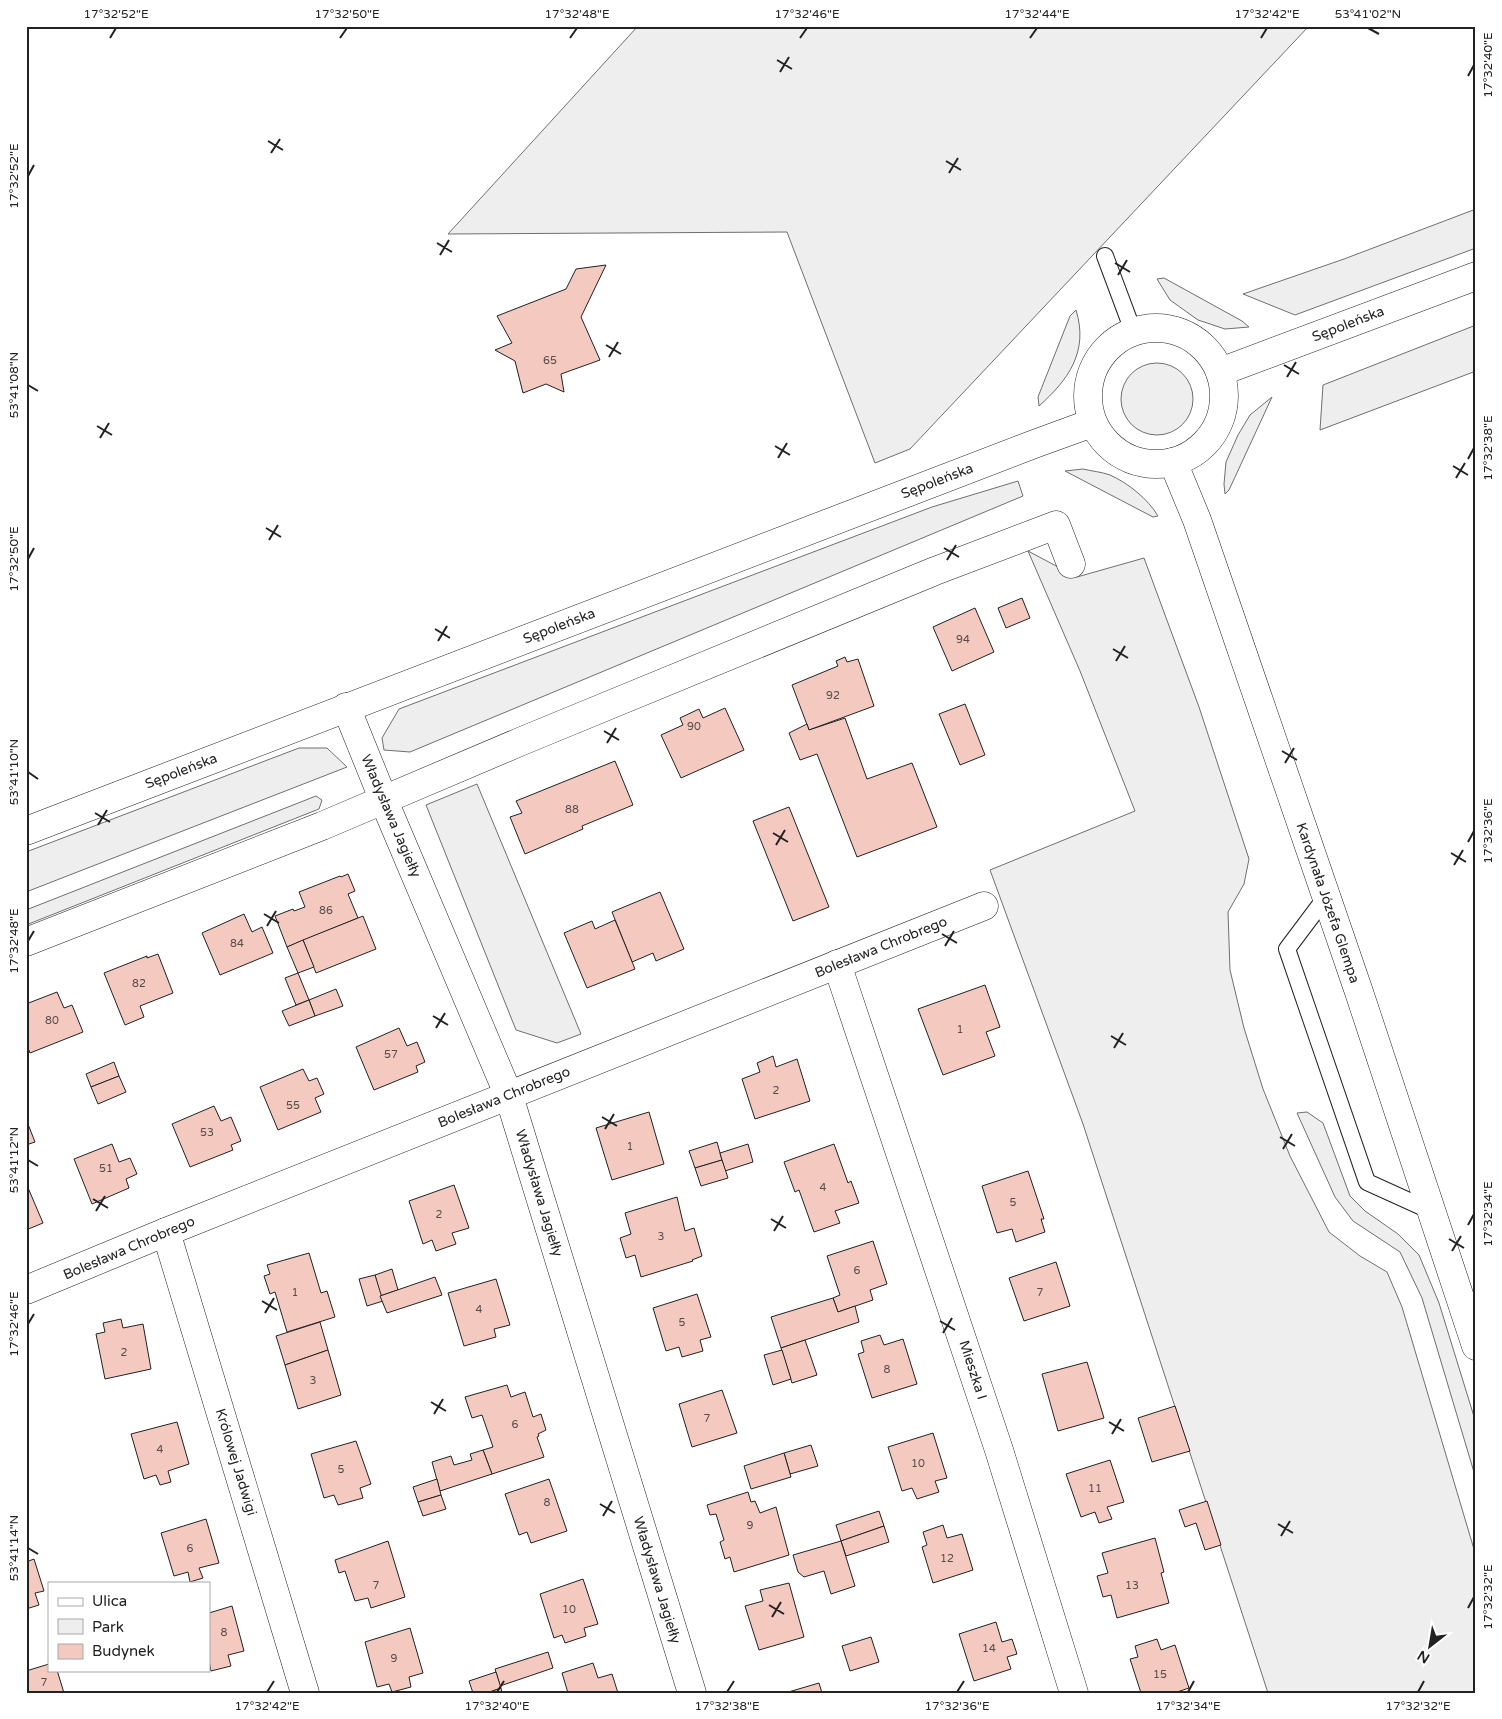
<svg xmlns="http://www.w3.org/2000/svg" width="1502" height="1719" font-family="'Varela Round',sans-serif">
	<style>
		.green { fill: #eee; stroke: #6f6f6f }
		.building { fill: #f3c9c0; stroke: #222 }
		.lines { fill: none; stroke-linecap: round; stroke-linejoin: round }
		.service-casing { stroke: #222; stroke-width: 18 }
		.minor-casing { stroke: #222; stroke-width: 29 }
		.tertiary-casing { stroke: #222; stroke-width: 29 }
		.secondary-casing { stroke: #222; stroke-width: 29 }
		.service { stroke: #fff; stroke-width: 16 }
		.minor { stroke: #fff; stroke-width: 28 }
		.tertiary { stroke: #fff; stroke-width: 28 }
		.secondary { stroke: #fff; stroke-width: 28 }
		.ticks { fill: none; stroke: #222; stroke-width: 2 }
		.labels { text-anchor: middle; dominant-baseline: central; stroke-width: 4; stroke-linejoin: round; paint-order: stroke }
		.number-label { font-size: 11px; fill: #564c4a }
		.street-label { font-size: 14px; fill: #222; stroke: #fff }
		.neatline { fill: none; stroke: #222; stroke-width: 2 }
		.ticks-label { font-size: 12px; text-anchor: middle; fill: #222 }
	</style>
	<rect width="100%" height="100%" fill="#fff"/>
	<g class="green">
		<path d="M638,26H1309L910,449L875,463L787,232L448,234Z"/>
		<path d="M1476,209V248L1295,315L1243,294L1344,259Z"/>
		<path d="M1164,278L1242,321L1249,327L1225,329L1198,320L1170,300L1157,279Z"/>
		<path d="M1076,310C1089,352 1068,380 1039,406L1038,397L1070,316Z"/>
		<path d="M1476,325V371L1320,430L1323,385Z"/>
		<circle cx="1157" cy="399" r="36"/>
		<path d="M1272,397L1229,490L1225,494L1224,484L1226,462L1238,435L1250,415Z"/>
		<path d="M1083,469C1091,471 1102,472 1110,475C1128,483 1148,499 1158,516L1153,517L1065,471Z"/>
		<path d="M1018,481L1023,496L410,752L384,750L382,738L399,709L932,507Z"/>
		<path d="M1028,551L1077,577L1144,558L1199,707L1249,859L1244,884L1228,912L1230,970L1244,1028L1263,1089L1290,1156L1329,1232L1360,1256L1387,1272L1402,1307L1476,1556V1693H1268L1083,1124L990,870L1135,811L1080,671Z"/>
		<path d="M299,748H327L347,767L26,892V852Z"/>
		<path d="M477,784L581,1034L557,1043L516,1030L426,805Z"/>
		<path d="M316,796L322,800L319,809L26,925V910Z"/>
		<path d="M1307,1112L1323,1123L1350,1196L1365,1211L1398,1234L1419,1255L1439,1303L1476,1423V1479L1422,1298L1400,1252L1353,1221L1335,1197L1297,1113Z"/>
	</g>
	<g class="building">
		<path d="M606,265L581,317L600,360L561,374L564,392L546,384L523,393L515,361L495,350L512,343L497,316L566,289L576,269Z"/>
		<path d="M1022,598L1030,618L1006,628L998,608Z"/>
		<path d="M975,608L994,652L952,671L933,627Z"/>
		<path d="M845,657L847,662L858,659L874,706L809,730L792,685L838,666L836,661Z"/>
		<path d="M965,704L985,755L960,765L939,714Z"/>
		<path d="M725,708L744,750L681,778L661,735L683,725L680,718L699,709L703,718Z"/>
		<path d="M845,718L867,779L912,763L937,827L857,857L817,754L800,760L789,733L807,724L809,730Z"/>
		<path d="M615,761L633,805L582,826L583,829L525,854L510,817L522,813L516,801Z"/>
		<path d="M789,807L829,907L793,921L753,821Z"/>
		<path d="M348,874L355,891L348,894L358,918L287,947L275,916L293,909L294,911L305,907L299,892L340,876L341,877Z"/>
		<path d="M660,892L684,949L656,961L653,953L632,962L612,912Z"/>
		<path d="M244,914L252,932L262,927L273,953L220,975L202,933Z"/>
		<path d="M363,916L376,949L316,973L303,940Z"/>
		<path d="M615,920L635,969L587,988L564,933L592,921L595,929Z"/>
		<path d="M303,940L314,967L298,973L287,947Z"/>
		<path d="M158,954L173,993L140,1006L144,1017L125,1025L104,973L147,956V958Z"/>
		<path d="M298,973L309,1000L296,1005L285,978Z"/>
		<path d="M985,985L1000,1027L986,1032L995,1056L943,1075L918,1009Z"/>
		<path d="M336,989L343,1006L315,1016L309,1000Z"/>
		<path d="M57,992L64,1008L72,1005L83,1032L30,1053L26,1043V1004Z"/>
		<path d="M309,1000L315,1016L289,1026L282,1011Z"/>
		<path d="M399,1028L407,1046L417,1042L425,1062L416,1066L418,1072L374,1090L356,1047Z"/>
		<path d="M773,1056L776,1067L797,1059L810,1101L755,1119L742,1079L760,1072L757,1063Z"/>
		<path d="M114,1062L119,1076L91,1087L86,1074Z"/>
		<path d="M303,1069L309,1081L317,1078L324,1094L315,1098L321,1112L278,1130L260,1087Z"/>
		<path d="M119,1076L126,1092L98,1104L91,1087Z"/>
		<path d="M214,1106L221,1121L231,1117L241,1141L231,1145L233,1150L190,1167L172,1124Z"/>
		<path d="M649,1112L664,1164L612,1180L596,1128Z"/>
		<path d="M26,1119L35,1142L26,1145Z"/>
		<path d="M717,1142L722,1160L695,1168L689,1151Z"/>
		<path d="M112,1144L119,1162L130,1158L137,1174L126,1179L129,1188L92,1204L74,1159Z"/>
		<path d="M748,1144L753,1162L725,1171L720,1153Z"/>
		<path d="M834,1144L848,1183L851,1181L859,1203L835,1211L840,1223L814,1232L799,1190L795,1192L784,1162Z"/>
		<path d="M722,1160L728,1178L701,1186L695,1168Z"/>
		<path d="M1028,1171L1044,1219H1041L1045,1232L1016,1242L1012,1229L997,1233L982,1186Z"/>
		<path d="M26,1183L43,1223L26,1230Z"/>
		<path d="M454,1185L469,1228L452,1233L456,1244L436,1251L432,1240L423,1244L409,1201Z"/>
		<path d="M677,1197L685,1231L694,1228L702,1256L692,1260L693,1261L641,1277L635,1255L626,1258L620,1238L631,1234L625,1213Z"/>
		<path d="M873,1241L887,1284L870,1290L873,1300L838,1312L833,1298L840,1295L827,1256Z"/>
		<path d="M309,1253L321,1293L327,1291L335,1317L287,1332L275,1292L270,1294L264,1276L270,1274L267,1265Z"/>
		<path d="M1056,1262L1070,1306L1024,1321L1009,1278Z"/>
		<path d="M392,1269L398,1290L380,1296L375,1275Z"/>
		<path d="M375,1275L383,1301L367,1306L359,1279Z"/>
		<path d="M435,1277L442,1295L387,1313L380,1296Z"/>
		<path d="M496,1279L510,1325L494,1329L496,1337L464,1346L448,1293Z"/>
		<path d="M697,1294L711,1337L700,1340L703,1351L682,1357L679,1347L666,1351L653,1308Z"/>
		<path d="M833,1298L838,1312L855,1306L859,1322L781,1348L771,1317Z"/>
		<path d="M121,1319L123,1328L143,1324L151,1369L105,1379L96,1334L105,1332L103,1323Z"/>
		<path d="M320,1322L328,1350L285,1365L276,1336Z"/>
		<path d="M880,1335L884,1345L903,1339L917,1384L872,1398L858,1354L864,1352L861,1341Z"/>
		<path d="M805,1340L817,1375L792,1383L781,1348Z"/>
		<path d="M328,1350L341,1395L298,1409L285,1365Z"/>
		<path d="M782,1350L791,1379L773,1385L764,1355Z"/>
		<path d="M1087,1362L1104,1418L1058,1431L1042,1374Z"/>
		<path d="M507,1385L511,1397L525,1392L533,1417L541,1414L546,1430L538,1434L539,1436L537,1437L544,1457L492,1474L483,1450L493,1447L482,1415L472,1418L465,1397Z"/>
		<path d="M722,1390L737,1433L692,1447L679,1404Z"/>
		<path d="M1175,1406L1190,1451L1152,1462L1138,1418Z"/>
		<path d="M177,1422L189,1464L168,1471L171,1482L160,1485L156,1475L144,1479L131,1434Z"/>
		<path d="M933,1433L947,1478L935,1481L939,1492L917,1499L912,1488L902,1491L888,1447Z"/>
		<path d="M356,1441L371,1484L360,1488L363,1498L338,1505L334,1495L324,1498L311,1454Z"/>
		<path d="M811,1445L818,1466L790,1474L784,1453Z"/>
		<path d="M483,1450L492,1474L440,1491L432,1462L451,1456L454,1465L472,1460L470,1454Z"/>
		<path d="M784,1453L791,1477L751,1489L744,1466Z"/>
		<path d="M1110,1460L1124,1502L1107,1507L1112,1519L1099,1523L1095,1512L1081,1517L1066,1474Z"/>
		<path d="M437,1479L441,1495L418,1502L413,1487Z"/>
		<path d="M549,1479L567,1531L531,1543L527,1532L519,1535L505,1494Z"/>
		<path d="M748,1492L751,1502L755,1501L760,1513L776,1507L789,1555L734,1572L730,1557L725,1559L720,1542L724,1540L716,1514L710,1515L707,1505Z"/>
		<path d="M441,1495L446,1509L423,1516L418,1502Z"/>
		<path d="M1207,1501L1221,1545L1205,1550L1196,1523L1185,1527L1179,1510Z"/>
		<path d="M879,1511L884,1526L841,1541L836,1525Z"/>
		<path d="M206,1519L219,1563L199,1568L203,1578L190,1582L188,1572L174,1576L161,1533Z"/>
		<path d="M943,1525L947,1538L962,1534L973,1570L933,1583L922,1547L927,1545L923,1532Z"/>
		<path d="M884,1526L889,1542L846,1556L841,1541Z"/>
		<path d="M1155,1538L1164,1572L1161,1573L1169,1603L1117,1618L1111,1595L1103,1597L1097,1576L1108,1573L1102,1553Z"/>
		<path d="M388,1541L405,1597L371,1608L368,1598L355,1601L345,1571L339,1573L335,1560Z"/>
		<path d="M841,1541L855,1586L831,1594L824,1571L804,1577L798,1572L793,1555Z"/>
		<path d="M34,1559L44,1591L35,1593L39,1605L26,1609V1562Z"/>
		<path d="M583,1579L598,1624L584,1628L586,1636L565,1643L562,1635L554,1638L540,1594Z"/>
		<path d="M789,1583L804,1637L759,1650L745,1606L763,1601L760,1590Z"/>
		<path d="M232,1606L244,1651L228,1655L231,1666L211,1671L209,1661V1613Z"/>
		<path d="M996,1622L1002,1642L1012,1639L1017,1654L1007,1657L1011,1669L974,1681L959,1634Z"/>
		<path d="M410,1628L423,1673L409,1677L411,1687L392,1692L389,1684L377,1687L365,1642Z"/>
		<path d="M871,1637L879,1662L850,1671L842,1646Z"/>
		<path d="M1157,1639L1161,1650L1175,1645L1189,1688L1174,1693H1141L1130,1659L1138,1657L1135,1646Z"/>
		<path d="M548,1652L553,1668L500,1686L495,1669Z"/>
		<path d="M593,1663L598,1678L612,1674L618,1693H568L562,1673Z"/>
		<path d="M49,1664V1670H57L64,1693H26V1671Z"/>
		<path d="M496,1672L501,1688L487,1693H473L469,1681Z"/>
		<path d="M819,1683L822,1693H785Z"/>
		<path d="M501,1688L502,1693H487Z"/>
	</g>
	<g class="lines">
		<g class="service-casing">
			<g id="service">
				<path d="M1105,256L1133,331"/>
				<path d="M1326,897L1287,949L1367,1182L1431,1211"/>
			</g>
		</g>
		<g class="minor-casing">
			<g id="minor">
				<path d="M346,707L384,801L509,1096L692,1693"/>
				<path d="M26,942L322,826L522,741L935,571L1056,525L1071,564"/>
				<path d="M837,964L999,1450L1074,1693"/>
				<path d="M166,1232L305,1693"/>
				<path d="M26,1290L166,1232L984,906"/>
			</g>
		</g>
		<g class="tertiary-casing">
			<path id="tertiary" d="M26,831L1037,443L1092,423"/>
		</g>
		<g class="secondary-casing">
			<g id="secondary">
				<circle cx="1156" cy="396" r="68"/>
				<path d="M1220,372L1476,276"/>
				<path d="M1173,462L1197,520L1359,992L1476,1346"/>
			</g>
		</g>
		<use href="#service" class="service"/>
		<use href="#minor" class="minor"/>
		<use href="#tertiary" class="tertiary"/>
		<use href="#secondary" class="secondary"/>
	</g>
	<path class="ticks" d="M1368,28L1379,34M110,38L116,28M340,38L347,28M570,38L577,28M800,38L807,28M1030,38L1037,28M1261,38L1267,28M777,60L792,69M780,72L789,57M1468,76L1474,65M268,141L283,150M271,153L280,139M946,161L961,170M949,173L958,158M28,176L34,165M437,243L452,252M440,255L449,240M1115,263L1130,272M1118,275L1127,260M606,345L621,354M609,357L618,342M1284,365L1299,374M1287,377L1296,362M28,385L38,391M97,426L112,435M100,438L109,423M775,446L790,455M778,458L787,443M1468,459L1474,448M1453,466L1468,475M1456,478L1465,463M266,528L281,537M269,540L278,525M944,548L959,557M28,559L34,548M947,560L956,545M435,629L450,638M438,641L447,626M1113,649L1128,658M1116,661L1125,646M604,731L619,740M607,743L616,728M1282,751L1297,760M1285,763L1294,748M28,772L38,779M95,813L110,822M98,825L107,810M773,833L788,842M1468,842L1474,831M776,845L785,830M1451,853L1466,862M1454,865L1463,850M264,914L279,923M267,926L276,911M942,934L957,943M28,941L34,931M945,946L954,931M433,1016L448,1025M436,1028L445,1013M1111,1036L1126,1045M1114,1048L1123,1033M602,1117L617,1126M605,1129L614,1114M1280,1137L1295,1146M1283,1149L1292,1134M28,1160L38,1166M93,1199L108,1208M96,1211L105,1196M771,1219L786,1228M1468,1225L1474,1214M774,1231L783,1216M1449,1239L1464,1248M1452,1251L1461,1236M262,1301L277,1310M265,1313L274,1298M940,1321L955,1330M28,1324L34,1314M943,1333L952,1318M431,1402L446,1411M434,1414L443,1399M1109,1422L1124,1431M1112,1434L1121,1419M600,1504L615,1513M603,1516L612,1501M1278,1524L1293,1533M1281,1536L1290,1521M28,1548L38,1554M769,1605L784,1614M1468,1608L1474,1597M772,1617L781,1602M267,1692L274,1681M497,1692L504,1681M727,1692L734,1681M957,1692L964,1681M1188,1692L1194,1681M1418,1692L1424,1681"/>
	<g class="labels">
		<g class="number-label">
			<text x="550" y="360">65</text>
			<text x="963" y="639">94</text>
			<text x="833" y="695">92</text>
			<text x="694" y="726">90</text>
			<text x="572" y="809">88</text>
			<text x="326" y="910">86</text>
			<text x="237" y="943">84</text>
			<text x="139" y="983">82</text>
			<text x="52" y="1020">80</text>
			<text x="960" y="1029">1</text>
			<text x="391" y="1054">57</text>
			<text x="776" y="1090">2</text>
			<text x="293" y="1105">55</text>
			<text x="207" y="1132">53</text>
			<text x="630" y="1146">1</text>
			<text x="106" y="1168">51</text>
			<text x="823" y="1187">4</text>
			<text x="1013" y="1202">5</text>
			<text x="439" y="1214">2</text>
			<text x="661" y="1236">3</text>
			<text x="857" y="1270">6</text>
			<text x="295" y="1292">1</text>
			<text x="1040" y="1292">7</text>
			<text x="479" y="1309">4</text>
			<text x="682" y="1322">5</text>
			<text x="124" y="1352">2</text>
			<text x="887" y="1369">8</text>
			<text x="313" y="1380">3</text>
			<text x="707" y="1418">7</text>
			<text x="515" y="1424">6</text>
			<text x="160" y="1449">4</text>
			<text x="918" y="1463">10</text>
			<text x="341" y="1469">5</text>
			<text x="1095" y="1488">11</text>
			<text x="547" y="1502">8</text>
			<text x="750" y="1525">9</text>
			<text x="190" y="1548">6</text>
			<text x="947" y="1558">12</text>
			<text x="376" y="1585">7</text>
			<text x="1132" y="1585">13</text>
			<text x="569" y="1609">10</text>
			<text x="224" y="1632">8</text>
			<text x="989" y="1648">14</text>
			<text x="394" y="1658">9</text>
			<text x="1160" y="1674">15</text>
			<text x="44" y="1682">7</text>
		</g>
		<g class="street-label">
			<text transform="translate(1348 324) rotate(-21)">Sępoleńska</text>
			<text transform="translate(937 481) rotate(-21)">Sępoleńska</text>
			<text transform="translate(559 626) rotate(-21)">Sępoleńska</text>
			<text transform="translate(181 771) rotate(-21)">Sępoleńska</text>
			<text transform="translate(391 816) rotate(67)">Władysława Jagiełły</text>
			<text transform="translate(1328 903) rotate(71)">Kardynała Józefa Glempa</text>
			<text transform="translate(881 947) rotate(-22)">Bolesława Chrobrego</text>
			<text transform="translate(504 1097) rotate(-22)">Bolesława Chrobrego</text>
			<text transform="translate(539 1193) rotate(73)">Władysława Jagiełły</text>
			<text transform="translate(129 1248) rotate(-23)">Bolesława Chrobrego</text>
			<text transform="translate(973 1370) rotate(72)">Mieszka I</text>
			<text transform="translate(236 1462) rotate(73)">Królowej Jadwigi</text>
			<text transform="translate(657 1580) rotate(73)">Władysława Jagiełły</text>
		</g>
	</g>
	<rect width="1502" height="1719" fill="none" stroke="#ffffff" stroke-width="55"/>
	<rect x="48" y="1582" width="162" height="90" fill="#ffffff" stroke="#a7a7a7"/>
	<rect x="58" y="1598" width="25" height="8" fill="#ffffff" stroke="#a7a7a7"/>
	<text x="92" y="1606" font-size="15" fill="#222222">Ulica</text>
	<rect x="58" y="1619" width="25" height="15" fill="#eeeeee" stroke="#a7a7a7"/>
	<text x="92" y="1632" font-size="15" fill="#222222">Park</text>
	<rect x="58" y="1644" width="25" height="15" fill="#f3c9c0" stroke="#a7a7a7"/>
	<text x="92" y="1656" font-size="15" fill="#222222">Budynek</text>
	<g transform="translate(1430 1646) rotate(211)" stroke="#ffffff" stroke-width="4" paint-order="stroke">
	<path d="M0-4L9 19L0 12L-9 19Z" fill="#222222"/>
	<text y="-8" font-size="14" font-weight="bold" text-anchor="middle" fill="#222222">N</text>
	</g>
	<rect x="28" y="28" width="1446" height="1664" class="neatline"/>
	<g class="ticks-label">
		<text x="116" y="18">17°32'52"E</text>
		<text x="347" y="18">17°32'50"E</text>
		<text x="577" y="18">17°32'48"E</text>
		<text x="807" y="18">17°32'46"E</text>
		<text x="1037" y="18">17°32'44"E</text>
		<text x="1267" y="18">17°32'42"E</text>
		<text x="1368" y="18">53°41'02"N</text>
		<text transform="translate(1488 65) rotate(-90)" y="4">17°32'40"E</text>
		<text transform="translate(14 176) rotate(-90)" y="4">17°32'52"E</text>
		<text transform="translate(14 385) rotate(-90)" y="4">53°41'08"N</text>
		<text transform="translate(1488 448) rotate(-90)" y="4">17°32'38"E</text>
		<text transform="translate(14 559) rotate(-90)" y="4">17°32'50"E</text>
		<text transform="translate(14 772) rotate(-90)" y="4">53°41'10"N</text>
		<text transform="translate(1488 831) rotate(-90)" y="4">17°32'36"E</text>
		<text transform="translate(14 941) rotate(-90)" y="4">17°32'48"E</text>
		<text transform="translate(14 1160) rotate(-90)" y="4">53°41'12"N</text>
		<text transform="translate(1488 1214) rotate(-90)" y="4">17°32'34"E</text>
		<text transform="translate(14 1324) rotate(-90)" y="4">17°32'46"E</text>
		<text transform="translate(14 1548) rotate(-90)" y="4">53°41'14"N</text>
		<text transform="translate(1488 1597) rotate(-90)" y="4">17°32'32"E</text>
		<text x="267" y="1710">17°32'42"E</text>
		<text x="497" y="1710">17°32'40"E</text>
		<text x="727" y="1710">17°32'38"E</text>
		<text x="957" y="1710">17°32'36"E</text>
		<text x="1188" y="1710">17°32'34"E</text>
		<text x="1418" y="1710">17°32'32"E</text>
	</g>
</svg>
